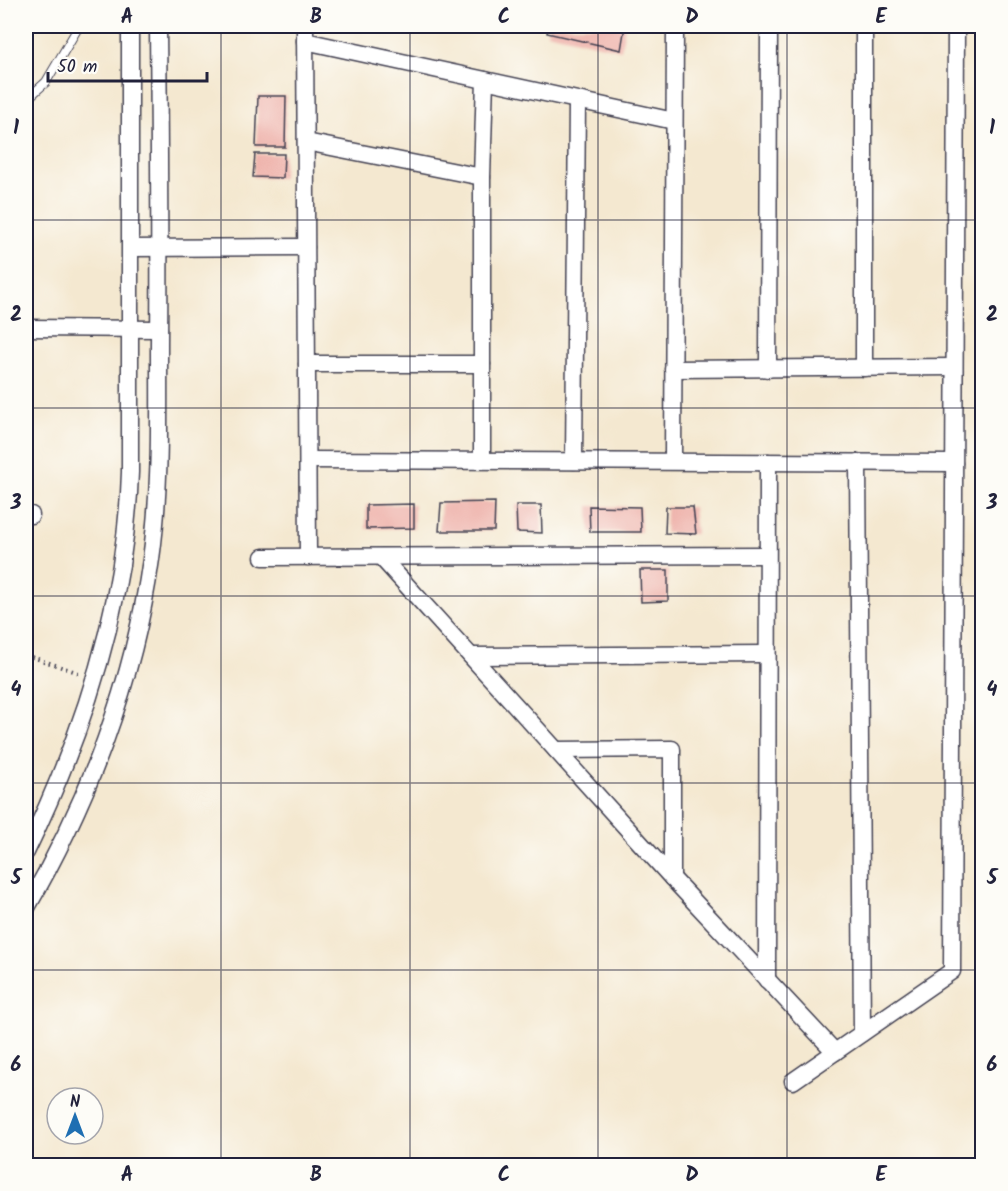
<svg xmlns="http://www.w3.org/2000/svg" width="1008" height="1191" font-family="Kalam,sans-serif">
	<style>
		.building { fill: #eeb0a9 }
		.lines { fill: none; stroke-linecap: round; stroke-linejoin: round }
		.service-casing { stroke: #424051; stroke-width: 10 }
		.minor-casing { stroke: #424051; stroke-width: 19 }
		.path { stroke: #424051; stroke-width: 4; stroke-dasharray: 1.5 4.5; stroke-linecap: butt }
		.service { stroke: #fff; stroke-width: 8 }
		.minor { stroke: #fff; stroke-width: 16 }
		.grid { fill: none; stroke: #22223b; stroke-width: 1.5; stroke-opacity: 0.55 }
		.neatline { fill: none; stroke: #22223b; stroke-width: 2 }
		.grid-label { font-size: 20px; text-anchor: middle; font-weight: bold; fill: #22223b }
	</style>
	<rect width="100%" height="100%" fill="#fdfcf7"/>
	<filter id="ink" filterUnits="userSpaceOnUse"><feTurbulence type="fractalNoise" baseFrequency=".0167" numOctaves="2"/><feDisplacementMap in="SourceGraphic" scale="12" xChannelSelector="R" yChannelSelector="G"/><feConvolveMatrix kernelMatrix="1 2 1 2 8 2 1 2 1" color-interpolation-filters="sRGB"/></filter>
	<filter id="wash" filterUnits="userSpaceOnUse"><feTurbulence type="fractalNoise" baseFrequency=".008" numOctaves="4" result="noise"/><feDisplacementMap in="SourceGraphic" scale="24" xChannelSelector="R" yChannelSelector="G"/><feGaussianBlur stdDeviation="1.35" result="paint"/><feColorMatrix in="noise" values="0 0 0 0 0 0 0 0 0 0 0 0 0 0 0 0 0 1.4 0 .05"/><feComposite in="paint" operator="in"/></filter>
	<g filter="url(#wash)">
		<rect width="100%" height="100%" fill="#f4e8d0"/>
		<g id="blocks">
			<g class="building">
				<path d="M548,26H625L621,50L547,33Z"/>
				<path d="M258,96H286L285,147H256Z"/>
				<path d="M255,154H284L283,178L253,177Z"/>
				<path d="M495,502L494,531H439L441,503Z"/>
				<path d="M414,504V528L366,529V505Z"/>
				<path d="M516,505H541L542,533L517,532Z"/>
				<path d="M589,506L640,507L641,532H590Z"/>
				<path d="M666,507H693L696,534L665,533Z"/>
				<path d="M640,570H668V601L641,602Z"/>
			</g>
		</g>
	</g>
	<g filter="url(#ink)">
		<use href="#blocks" fill-opacity="0" stroke="#424051" stroke-width="1.5"/>
		<g class="lines">
			<g class="service-casing">
				<path id="service" d="M26,100L46,82L79,26"/>
			</g>
			<g class="minor-casing">
				<g id="minor">
					<path d="M305,26L308,557"/>
					<path d="M864,26V368"/>
					<path d="M305,41L674,121"/>
					<path d="M306,142L482,177"/>
					<path d="M131,248L306,247"/>
					<path d="M26,328L159,329"/>
					<path d="M307,364H482"/>
					<path d="M673,369L954,367"/>
					<path d="M768,369L769,26"/>
					<path d="M308,460L954,463"/>
					<path d="M482,460V177L485,80"/>
					<path d="M574,461L577,101"/>
					<path d="M673,461L675,26"/>
					<path d="M858,462L862,1033"/>
					<path d="M26,515H31"/>
					<path d="M263,557L767,555"/>
					<path d="M381,557L672,878L835,1052"/>
					<path d="M471,656L767,654"/>
					<path d="M556,750L672,749V878"/>
					<path d="M26,852C83,734 126,605 130,472V26"/>
					<path d="M26,909C88,802 134,682 151,559C161,488 159,416 159,345C160,238 159,132 158,26"/>
					<path d="M767,980L768,462"/>
					<path d="M793,1081L952,971L956,26"/>
				</g>
			</g>
			<path class="path" d="M26,655L79,673"/>
			<use href="#service" class="service"/>
			<use href="#minor" class="minor"/>
		</g>
	</g>
	<path class="grid" d="M221,26V1166M410,26V1166M598,26V1166M787,26V1166M26,220H982M26,408H982M26,596H982M26,783H982M26,970H982"/>
	<rect width="1008" height="1191" fill="none" stroke="#fdfcf7" stroke-width="66"/>
	<g transform="translate(75 1116)"><circle r="28" fill="#fdfcf7" stroke="#a5a5ac" stroke-width="1.5"/>
	<path d="M0-4.5L10 22L0 15L-10 22Z" fill="#1f6fb2"/>
	<text y="-9" font-size="16" font-weight="bold" text-anchor="middle" fill="#22223b">N</text>
	</g>
	<path d="M48 72v9h159v-9" fill="none" stroke="#22223b" stroke-width="3"/>
	<text x="57" y="72" font-size="18" fill="#22223b" stroke="#fdfcf7" stroke-width="4.5" paint-order="stroke">50 m</text>
	<rect x="33" y="33" width="942" height="1125" class="neatline"/>
	<g class="grid-label">
		<text x="127" y="23">A</text>
		<text x="316" y="23">B</text>
		<text x="504" y="23">C</text>
		<text x="692" y="23">D</text>
		<text x="881" y="23">E</text>
		<text x="16" y="134">1</text>
		<text x="992" y="134">1</text>
		<text x="16" y="321">2</text>
		<text x="992" y="321">2</text>
		<text x="16" y="509">3</text>
		<text x="992" y="509">3</text>
		<text x="16" y="696">4</text>
		<text x="992" y="696">4</text>
		<text x="16" y="884">5</text>
		<text x="992" y="884">5</text>
		<text x="16" y="1071">6</text>
		<text x="992" y="1071">6</text>
		<text x="127" y="1181">A</text>
		<text x="316" y="1181">B</text>
		<text x="504" y="1181">C</text>
		<text x="692" y="1181">D</text>
		<text x="881" y="1181">E</text>
	</g>
</svg>
